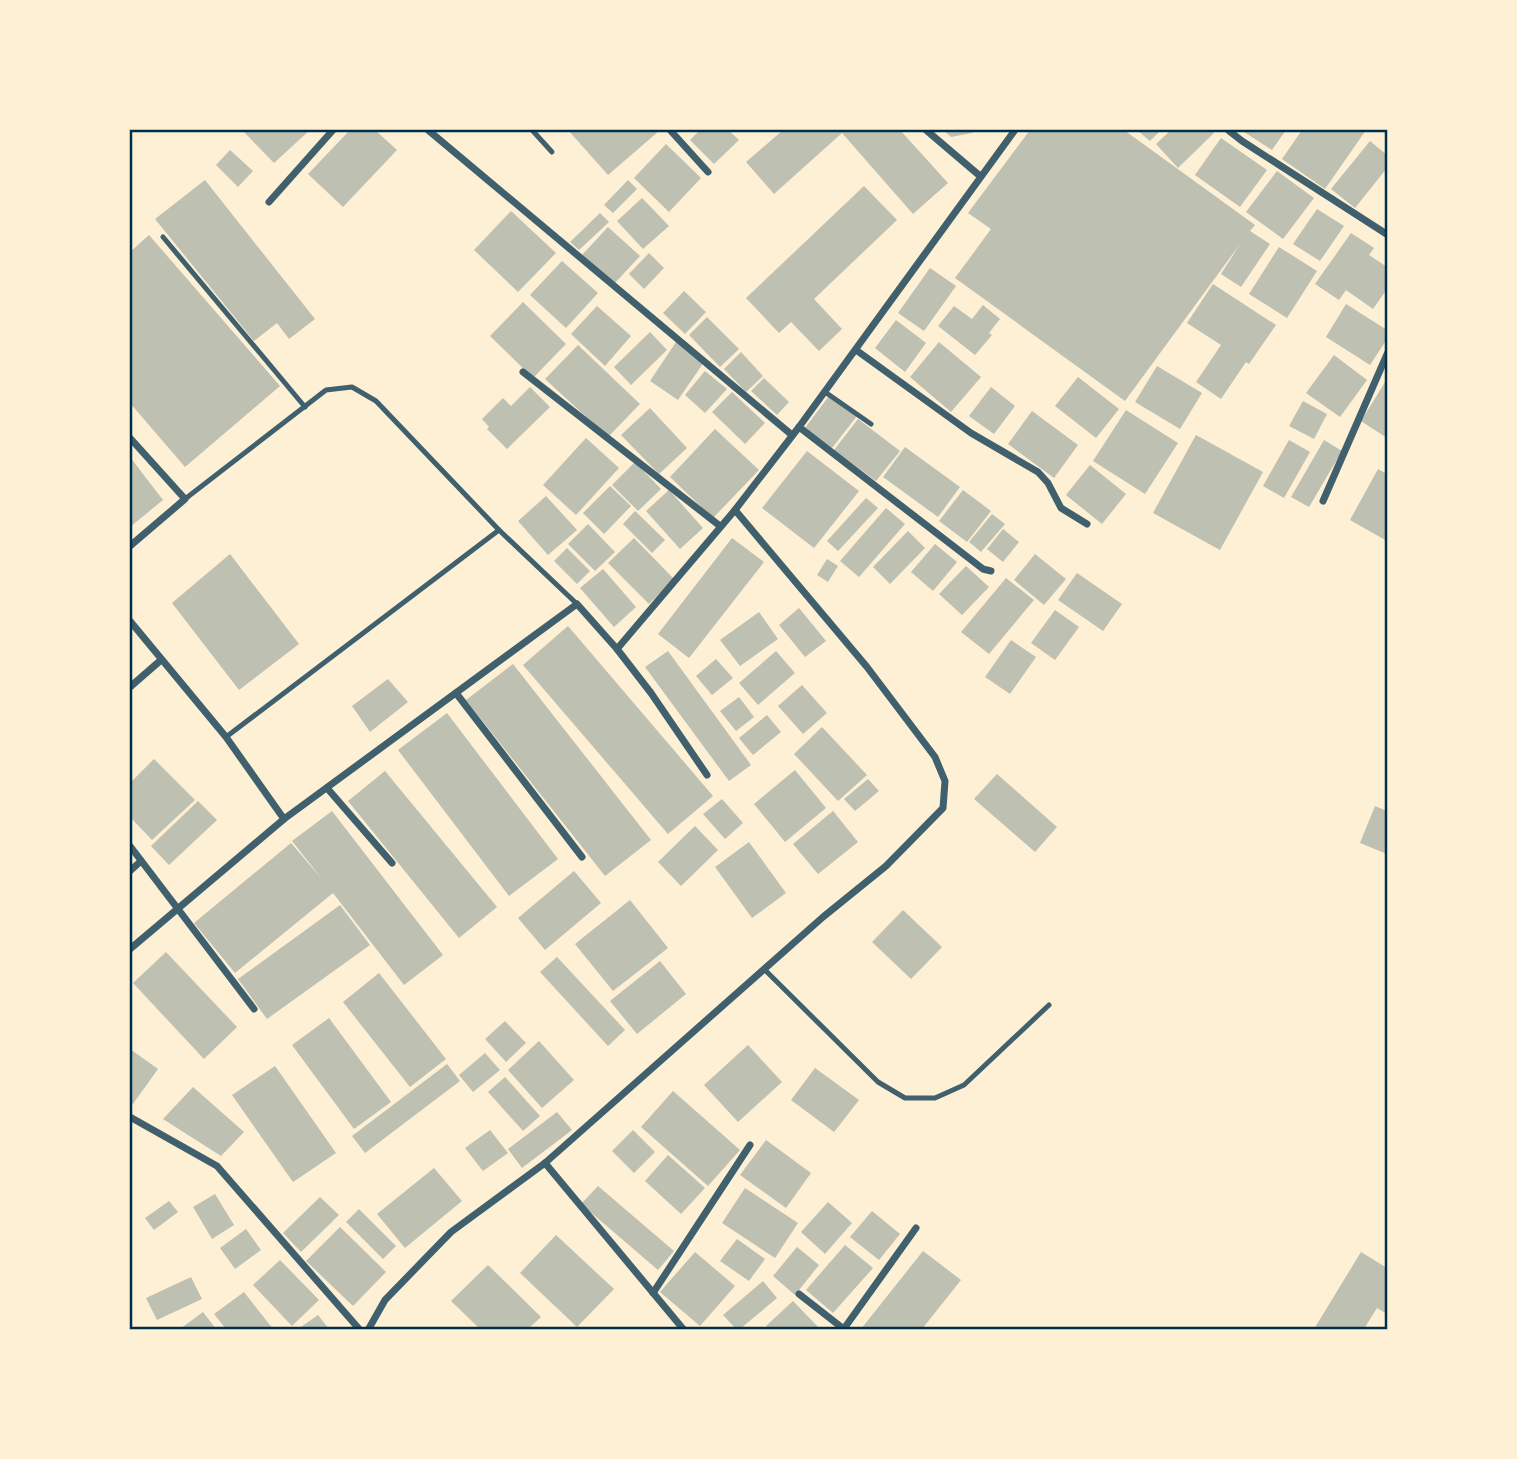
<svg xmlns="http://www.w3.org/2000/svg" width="1517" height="1459" font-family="Manrope,sans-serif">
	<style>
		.building { fill: #bec0b2 }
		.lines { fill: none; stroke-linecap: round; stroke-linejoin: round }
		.service { stroke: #3f606c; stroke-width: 5 }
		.minor { stroke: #3f606c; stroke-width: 7 }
		.neatline { fill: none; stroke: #003049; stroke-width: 2.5 }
	</style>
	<rect width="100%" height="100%" fill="#fdf0d5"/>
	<g class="building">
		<path d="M242,130H310L274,163Z"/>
		<path d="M350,130H375L397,150L343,207L308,174Z"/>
		<path d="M568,130H658L659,131L608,175Z"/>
		<path d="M700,130H728L739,140L714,164L690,140Z"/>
		<path d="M783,130H900L948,183L913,214L842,133L774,194L746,162Z"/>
		<path d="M943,130H975L972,133L951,137Z"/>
		<path d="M1030,130H1124L1255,225L1250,231L1270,244L1241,287L1221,274L1240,244L1125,401L955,278L991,229L968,213Z"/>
		<path d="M1137,130H1161L1150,141Z"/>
		<path d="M1171,130H1210L1214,133L1178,168L1156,144Z"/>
		<path d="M1241,130H1286L1272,150Z"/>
		<path d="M1302,130H1366L1325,189L1282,159Z"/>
		<path d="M1221,138L1267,170L1240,207L1195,175Z"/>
		<path d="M1370,141L1387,155V168L1355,208L1331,189Z"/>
		<path d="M666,144L701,178L669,212L634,178Z"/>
		<path d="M230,150L253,171L238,187L216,165Z"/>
		<path d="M1277,171L1314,198L1283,239L1246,212Z"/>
		<path d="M205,180L315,319L289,339L277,323L254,341L155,219Z"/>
		<path d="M628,180L637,189L613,213L604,205Z"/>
		<path d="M864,186L897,220L814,299L842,329L819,351L791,322L779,333L746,298Z"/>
		<path d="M642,198L669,226L643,249L617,221Z"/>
		<path d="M1317,209L1344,226L1320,261L1293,244Z"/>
		<path d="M511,211L556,253L518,292L474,250Z"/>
		<path d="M600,213L609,222L579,250L570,242Z"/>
		<path d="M608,227L640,256L614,284L582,255Z"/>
		<path d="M1351,233L1374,248L1369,255L1387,267V289L1373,309L1346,290L1339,300L1315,284Z"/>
		<path d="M149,235L280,386L185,467L130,403V252Z"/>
		<path d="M1279,247L1317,271L1287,318L1249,294Z"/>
		<path d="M649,253L664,268L644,289L629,274Z"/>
		<path d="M562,261L598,293L566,328L530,295Z"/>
		<path d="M930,268L956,286L924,331L898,313Z"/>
		<path d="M1213,284L1276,325L1249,364L1246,362L1221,399L1196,382L1221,345L1187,323Z"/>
		<path d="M684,291L706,312L685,334L663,313Z"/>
		<path d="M523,302L566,344L533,378L490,336Z"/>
		<path d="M1346,304L1387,330V339L1370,365L1326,337Z"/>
		<path d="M983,305L1000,319L989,333L992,335L975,355L938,326L954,306L972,319Z"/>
		<path d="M597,306L631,336L605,366L571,334Z"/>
		<path d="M707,317L739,349L720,367L689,335Z"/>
		<path d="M896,320L926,343L905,372L875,348Z"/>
		<path d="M650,332L667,350L631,385L614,367Z"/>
		<path d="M676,342L704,362L678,400L650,381Z"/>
		<path d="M939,342L981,377L951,412L910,377Z"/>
		<path d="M578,345L640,404L608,437L545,379Z"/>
		<path d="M741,352L763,376L746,392L724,369Z"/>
		<path d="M1334,355L1367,380L1340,417L1306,393Z"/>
		<path d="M1157,366L1202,393L1180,429L1135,402Z"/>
		<path d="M705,371L727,389L705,413L685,395Z"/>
		<path d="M1078,377L1119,409L1096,438L1055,406Z"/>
		<path d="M764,378L789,402L777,415L751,391Z"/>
		<path d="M1387,379V438L1361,421Z"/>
		<path d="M530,387L550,407L507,449L487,429L489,427L482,419L503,398L511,406Z"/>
		<path d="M991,387L1015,406L994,434L969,416Z"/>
		<path d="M732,392L765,423L745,444L712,412Z"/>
		<path d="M829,396L857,416L832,448L805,428Z"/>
		<path d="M1303,401L1327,414L1314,439L1289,426Z"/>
		<path d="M650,408L687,448L659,474L621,435Z"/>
		<path d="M1126,410L1178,443L1145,494L1093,461Z"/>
		<path d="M1032,411L1078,445L1054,478L1008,444Z"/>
		<path d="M858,419L900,451L876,481L834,450Z"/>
		<path d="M715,429L759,470L713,518L670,477Z"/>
		<path d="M1196,435L1263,472L1220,550L1153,513Z"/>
		<path d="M586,438L619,468L576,515L543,485Z"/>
		<path d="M1289,440L1310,452L1284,498L1263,486Z"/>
		<path d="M1324,440L1342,451L1309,507L1291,497Z"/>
		<path d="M905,447L960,487L938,517L883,477Z"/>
		<path d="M807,451L859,491L814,548L762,508Z"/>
		<path d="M130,457L163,500L130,527Z"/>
		<path d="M635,462L661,489L638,511L612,485Z"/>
		<path d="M1090,465L1126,494L1102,524L1066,495Z"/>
		<path d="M1378,469L1387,474V541L1350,520Z"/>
		<path d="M610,486L631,506L604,534L583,513Z"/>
		<path d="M669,490L703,528L680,549L646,511Z"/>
		<path d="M963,490L991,511L967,542L939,521Z"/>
		<path d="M546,496L577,530L548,555L518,521Z"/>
		<path d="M866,498L878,508L838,551L827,541Z"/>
		<path d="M886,508L905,524L859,577L840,561Z"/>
		<path d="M635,511L665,540L652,553L623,524Z"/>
		<path d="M992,514L1005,524L981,552L969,542Z"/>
		<path d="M588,524L615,552L595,571L568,544Z"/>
		<path d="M1003,529L1019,542L1003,562L987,549Z"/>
		<path d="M908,531L925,548L890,584L873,567Z"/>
		<path d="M634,538L674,579L649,604L608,563Z"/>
		<path d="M732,538L764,562L689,658L658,634Z"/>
		<path d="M935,544L957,562L933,591L911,572Z"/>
		<path d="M567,548L590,571L577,584L554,561Z"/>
		<path d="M230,554L299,644L239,690L172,603Z"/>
		<path d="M1035,554L1066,579L1044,605L1014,580Z"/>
		<path d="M827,559L838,566L828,582L817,575Z"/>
		<path d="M966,566L989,587L962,615L939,594Z"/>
		<path d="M603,569L636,607L614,627L580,588Z"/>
		<path d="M1077,573L1122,604L1103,631L1058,600Z"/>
		<path d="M1006,578L1034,600L989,654L961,632Z"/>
		<path d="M799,608L826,641L805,657L779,625Z"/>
		<path d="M1055,610L1079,627L1055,660L1031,643Z"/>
		<path d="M759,612L778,639L740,666L720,640Z"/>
		<path d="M568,626L713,796L668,834L523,665Z"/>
		<path d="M1011,640L1036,657L1010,694L985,677Z"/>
		<path d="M668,651L751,765L729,781L645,667Z"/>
		<path d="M776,651L795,673L758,705L739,683Z"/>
		<path d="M716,659L733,678L712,695L696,676Z"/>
		<path d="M513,664L651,840L605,876L466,700Z"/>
		<path d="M388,679L408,702L370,732L352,706Z"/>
		<path d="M802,685L827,713L803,734L778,706Z"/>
		<path d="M739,697L754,717L736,731L720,711Z"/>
		<path d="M447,713L558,859L509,896L398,750Z"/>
		<path d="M767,715L781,732L753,755L739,738Z"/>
		<path d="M822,727L867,775L838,801L794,754Z"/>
		<path d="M154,759L195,800L152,840L130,817V783Z"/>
		<path d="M795,770L826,808L785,842L754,804Z"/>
		<path d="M385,771L497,907L459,938L348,801Z"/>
		<path d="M997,774L1057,827L1035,852L974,799Z"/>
		<path d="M868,779L879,791L855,811L844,799Z"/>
		<path d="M722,799L743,823L725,839L703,814Z"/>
		<path d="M198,801L217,820L169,865L151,846Z"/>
		<path d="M1375,806L1387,811V854L1360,843Z"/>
		<path d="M332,811L443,955L404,985L333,893L235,973L194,923L291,843L322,879L292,841Z"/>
		<path d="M833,811L858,842L818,874L793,844Z"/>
		<path d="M695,826L718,850L681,886L658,862Z"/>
		<path d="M749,842L786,893L752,918L715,867Z"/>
		<path d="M574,871L601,903L545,950L518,918Z"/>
		<path d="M630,900L668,948L613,991L575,944Z"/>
		<path d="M340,905L370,945L267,1019L238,979Z"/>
		<path d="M903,910L942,947L911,979L872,942Z"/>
		<path d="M166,952L237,1027L204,1059L133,983Z"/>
		<path d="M557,957L625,1030L608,1046L540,972Z"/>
		<path d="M660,961L686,994L637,1034L610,1001Z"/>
		<path d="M379,973L446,1059L410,1087L343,1002Z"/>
		<path d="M329,1018L391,1102L354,1129L292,1045Z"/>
		<path d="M505,1021L526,1043L506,1062L485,1039Z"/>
		<path d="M539,1041L574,1080L542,1108L508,1070Z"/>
		<path d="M748,1045L782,1082L738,1122L704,1085Z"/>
		<path d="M130,1049L158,1069L130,1108Z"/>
		<path d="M485,1053L500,1070L473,1092L459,1075Z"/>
		<path d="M447,1064L460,1081L365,1153L352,1136Z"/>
		<path d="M275,1066L336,1153L293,1182L232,1095Z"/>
		<path d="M815,1068L859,1100L834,1132L791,1100Z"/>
		<path d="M505,1077L540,1116L523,1131L488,1092Z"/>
		<path d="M193,1087L244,1132L221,1156L163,1119Z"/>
		<path d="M673,1091L740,1150L708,1186L641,1127Z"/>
		<path d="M557,1112L572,1130L522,1168L508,1149Z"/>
		<path d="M490,1130L508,1153L483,1171L465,1148Z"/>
		<path d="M633,1130L655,1152L634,1173L612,1151Z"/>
		<path d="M766,1140L811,1173L786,1208L740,1175Z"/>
		<path d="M668,1155L705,1188L681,1214L645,1181Z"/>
		<path d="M434,1168L462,1201L405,1248L377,1214Z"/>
		<path d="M598,1186L674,1251L658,1270L581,1204Z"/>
		<path d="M745,1188L798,1223L775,1258L722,1223Z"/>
		<path d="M215,1194L234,1225L212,1239L193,1207Z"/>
		<path d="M320,1197L339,1215L301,1252L283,1233Z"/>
		<path d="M169,1201L178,1212L154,1230L145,1218Z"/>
		<path d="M828,1202L852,1223L825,1254L801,1232Z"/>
		<path d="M359,1209L396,1246L383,1259L346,1222Z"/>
		<path d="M872,1211L900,1234L879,1260L850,1237Z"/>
		<path d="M340,1227L386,1272L353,1306L306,1261Z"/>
		<path d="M246,1229L261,1250L235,1269L220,1248Z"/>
		<path d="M556,1235L614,1289L577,1327L520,1273Z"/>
		<path d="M737,1239L765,1259L749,1281L720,1261Z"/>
		<path d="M845,1245L873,1268L833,1313L806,1290Z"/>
		<path d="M797,1247L819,1265L795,1295L773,1276Z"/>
		<path d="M923,1251L961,1280L922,1329H861Z"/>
		<path d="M695,1252L735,1286L700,1326L660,1292Z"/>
		<path d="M1361,1252L1387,1268V1314L1377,1308L1364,1329H1314Z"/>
		<path d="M280,1260L319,1300L292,1326L253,1285Z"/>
		<path d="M488,1265L541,1317L528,1329H480L451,1301Z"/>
		<path d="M191,1277L202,1299L157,1320L146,1298Z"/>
		<path d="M763,1281L777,1298L740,1329H736L723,1315Z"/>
		<path d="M244,1292L273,1329H226L214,1314Z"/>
		<path d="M793,1301L820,1329H769L766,1326Z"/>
		<path d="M203,1312L216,1329H180Z"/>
		<path d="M318,1315L329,1329H298Z"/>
	</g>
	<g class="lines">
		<g class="service">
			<path d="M532,130L552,152"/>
			<path d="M163,237L305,407"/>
			<path d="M825,392L871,424"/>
			<path d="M185,499L326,390L352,387L376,401L499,530L577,604"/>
			<path d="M226,737L499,530"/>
			<path d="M764,969L878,1082L905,1098H935L964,1085L1049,1005"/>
		</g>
		<g class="minor">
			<path d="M428,130L792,435"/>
			<path d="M670,130L708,172"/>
			<path d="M926,130L980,176"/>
			<path d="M1228,130L1242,141L1388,235"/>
			<path d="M269,202L333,130"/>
			<path d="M856,350L971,433L1038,472L1048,483L1061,508L1087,524"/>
			<path d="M523,372L720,526"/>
			<path d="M799,427L983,569L991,571"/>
			<path d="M130,438L185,499L130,546"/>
			<path d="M1323,501L1388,352"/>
			<path d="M130,621L226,737L284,819L130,949"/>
			<path d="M130,687L161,660"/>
			<path d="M456,693L582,857"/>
			<path d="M707,775L651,693L617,649L735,510L799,427L1015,130"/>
			<path d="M327,788L392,863"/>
			<path d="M284,819L577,604L617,649"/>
			<path d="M130,846L254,1009"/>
			<path d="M130,871L141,861"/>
			<path d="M130,1117L217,1166L360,1330"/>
			<path d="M545,1163L684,1330"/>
			<path d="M653,1293L750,1145"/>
			<path d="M799,1294L845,1330"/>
			<path d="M368,1330L385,1300L451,1232L545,1163L823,917L886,866L943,808L945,781L935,757L867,667L735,510"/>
			<path d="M843,1330L916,1228"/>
		</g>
	</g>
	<rect width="1517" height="1459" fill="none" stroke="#fdf0d5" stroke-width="262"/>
	<rect x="131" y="131" width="1255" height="1197" class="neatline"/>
</svg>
